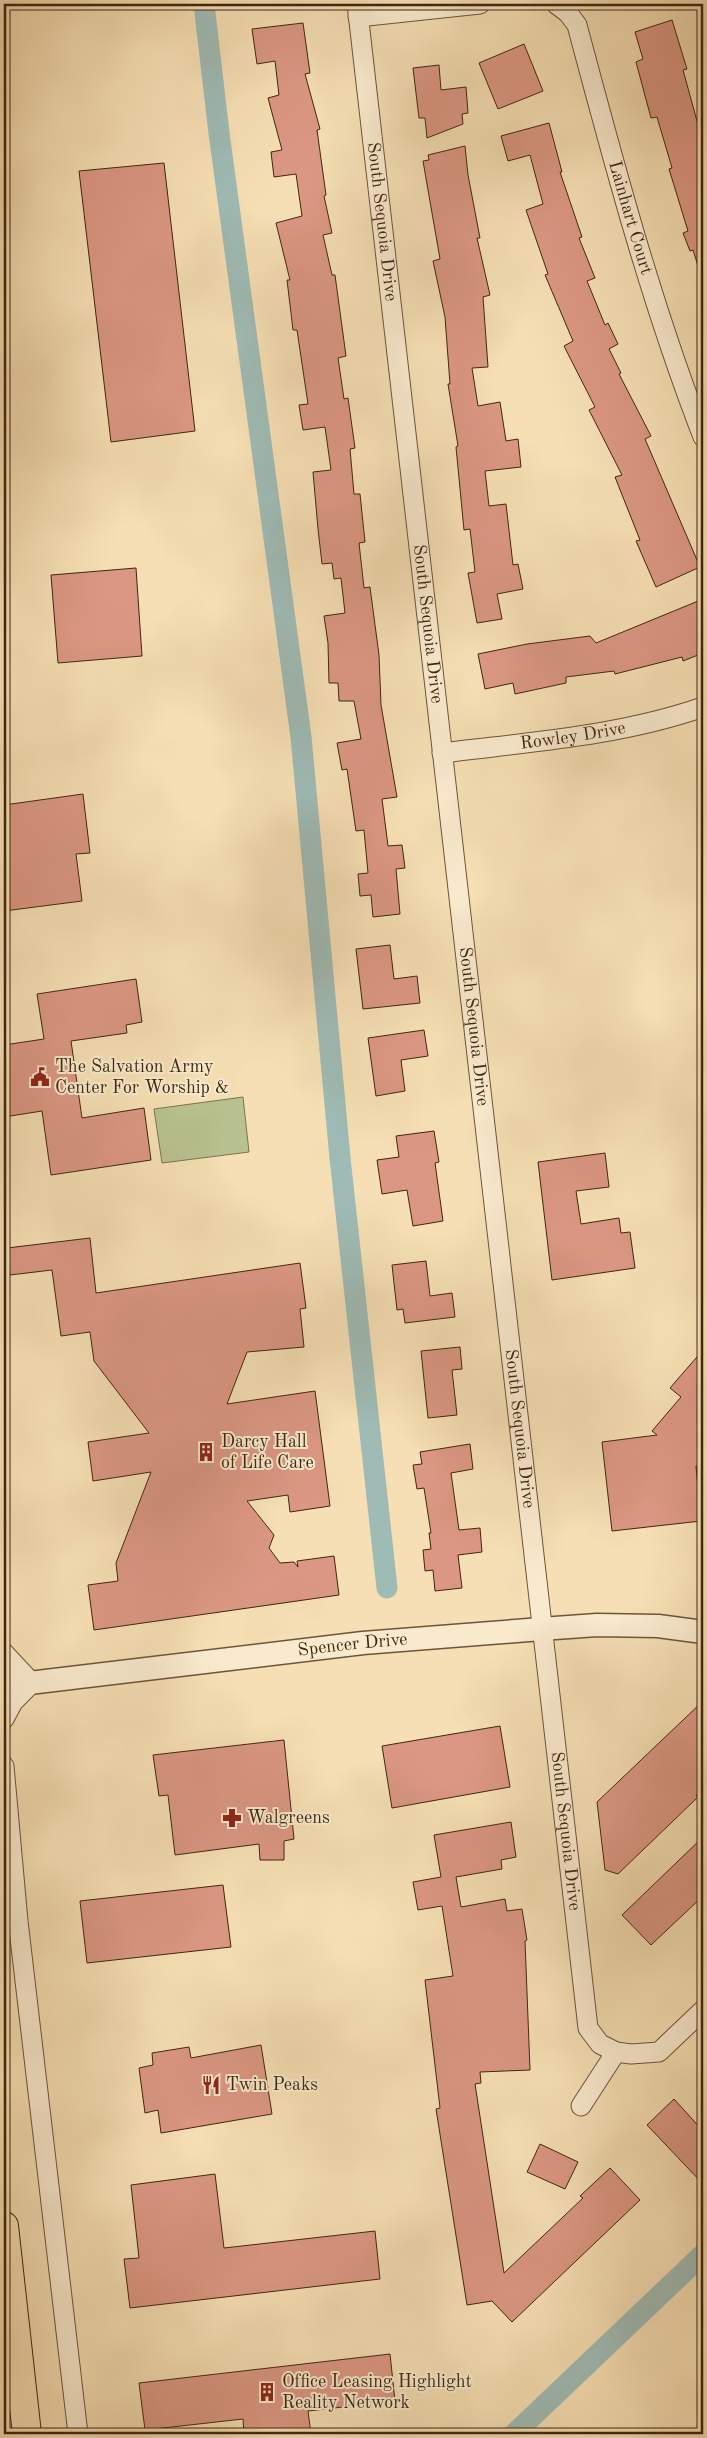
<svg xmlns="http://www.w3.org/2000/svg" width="707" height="2438" font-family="'Old Standard TT',serif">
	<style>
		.green { fill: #b8c290; stroke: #7c7450 }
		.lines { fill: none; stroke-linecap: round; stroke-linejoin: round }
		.canal { stroke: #9fbbb5; stroke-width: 21 }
		.building { fill: #db9783; stroke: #3f2611 }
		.minor-casing { stroke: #6d543a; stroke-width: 21 }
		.tertiary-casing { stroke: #6d543a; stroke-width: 25 }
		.primary-casing { stroke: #3f2611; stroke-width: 30 }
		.minor { stroke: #f9eace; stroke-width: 19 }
		.tertiary { stroke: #f9eace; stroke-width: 22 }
		.primary { stroke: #f6dfb4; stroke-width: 28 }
		.labels { text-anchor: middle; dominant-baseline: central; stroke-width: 4; stroke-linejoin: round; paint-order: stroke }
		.street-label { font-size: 18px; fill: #3f2611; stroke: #f9eace }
		.poi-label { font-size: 18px; fill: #3f2611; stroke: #f9eace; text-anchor: start }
	</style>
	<rect width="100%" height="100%" fill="#f6dfb4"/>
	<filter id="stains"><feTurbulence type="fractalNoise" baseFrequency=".004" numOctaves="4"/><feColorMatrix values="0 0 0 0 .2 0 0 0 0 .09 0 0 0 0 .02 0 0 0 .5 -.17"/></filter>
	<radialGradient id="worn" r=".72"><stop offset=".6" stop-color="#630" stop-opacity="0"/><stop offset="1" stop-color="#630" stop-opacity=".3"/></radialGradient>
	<path class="green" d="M243,1097L249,1152L162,1163L154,1109Z"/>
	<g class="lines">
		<g class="canal">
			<path d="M204,4L219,133L301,737L340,1158L387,1588"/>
			<path d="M514,2434L703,2254"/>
		</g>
	</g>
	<g class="building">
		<path d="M672,20L687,69L683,70L703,143V268L699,269L693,250L690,251L683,233L688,231L669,169L672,168L657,117L651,118L636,62L643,59L635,32Z"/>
		<path d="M303,23L310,73L305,74L320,129L317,130L326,195L324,196L332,233L323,235L332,275H335L346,356L338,358L344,399L348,398L355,448L350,449L354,494H360L365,542L359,543L364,588L370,587L379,655L381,705L397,797L382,799L388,846L402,845L405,868L396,869L400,914L373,917L371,895L360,896L358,874L368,873L364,830L356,831L347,769L342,770L337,743L361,739L354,701H339L338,683H329L328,643L324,616L345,613L341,578L334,579L332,563L322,564L318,529L313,472L331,470L325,427L303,430L299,405L308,404L297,330H293L287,280H290L276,223L302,216L296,174L274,177L271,152L282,150L268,98L279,95L275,61L257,64L252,29Z"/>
		<path d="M524,44L543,91L498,109L479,63Z"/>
		<path d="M439,65L441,90L466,87L468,113L462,114L463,124L427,138L425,118H419L413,68Z"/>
		<path d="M549,123L562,172H560L582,237L579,238L595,278L587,281L605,325L608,323L618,344L609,349L621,373L619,374L651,436L645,439L700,567L656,587L636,541L640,540L615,477L622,475L589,410L595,407L564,346L573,341L545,275L548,274L526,210L543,204L530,155L508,161L501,136Z"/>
		<path d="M465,146L468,175L480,238H477L490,295L483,297L488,367L472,368L478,406L500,402L506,441L518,439L521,467L485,471L489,506L506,504L513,565L518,564L523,589L497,594L502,619L477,623L468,573L475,572L470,529L464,530L456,447L458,446L448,384H450L445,317L433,261L440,259L423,161L429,160L428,155Z"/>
		<path d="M164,163L195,431L111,442L79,171Z"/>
		<path d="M136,568L142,656L58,663L51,575Z"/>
		<path d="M703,599V653L683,661L682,657L615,674L614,671L566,677V683L515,694L513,683L485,689L478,654L527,644L590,636L596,643Z"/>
		<path d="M83,794L90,853L76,854L82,901L4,911V805Z"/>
		<path d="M390,945L394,979L417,976L420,1003L363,1009L356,949Z"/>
		<path d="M136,979L142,1022L126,1025L127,1033L71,1041L82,1118L144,1108L151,1160L51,1175L42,1111L4,1117V1045L44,1039L37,994Z"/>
		<path d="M424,1030L428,1056L401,1060L405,1091L376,1096L368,1038Z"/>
		<path d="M434,1131L439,1162L435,1163L443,1221L413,1226L407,1190L382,1194L377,1160L399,1157L396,1136Z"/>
		<path d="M605,1153L609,1187L576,1191L581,1224L619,1218L621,1233L630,1232L635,1268L552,1280L538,1162Z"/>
		<path d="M90,1238L96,1293L300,1263L306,1308L300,1309L304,1347L247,1352L227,1404L315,1391L330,1506L290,1512L288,1495L247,1501L274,1535L269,1548L280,1563L294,1562L298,1567L297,1561L334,1556L339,1595L94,1630L88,1585L118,1581L116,1563L151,1472L93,1481L88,1442L149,1433L94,1361L90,1332L61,1336L52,1270L10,1275L7,1248Z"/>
		<path d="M426,1261L430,1296L452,1293L455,1317L405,1323L403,1309L397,1310L392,1265Z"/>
		<path d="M460,1347L462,1369L452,1370L457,1415L428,1418L421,1351Z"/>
		<path d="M703,1350V1473L696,1466L701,1521L612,1531L602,1442L657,1435L652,1431L681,1397L670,1388Z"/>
		<path d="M470,1444L473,1469L451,1473L459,1530L480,1528L482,1552L458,1555L462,1588L435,1591L433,1570L425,1571L423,1550L431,1549L429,1533H431L424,1488L417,1489L413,1465L422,1464L420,1452Z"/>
		<path d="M703,1701V1788L696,1796L698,1797L618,1874L605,1870L597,1802Z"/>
		<path d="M500,1726L510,1787L392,1808L382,1746Z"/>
		<path d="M284,1740L294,1839L284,1841V1860H260L259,1844L175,1855L168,1795L159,1796L153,1755Z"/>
		<path d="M511,1822L516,1857L501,1860L502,1869L456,1877L461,1907L505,1899L507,1911L522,1909L527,1940L525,1941L530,2070L480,2072L481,2083L475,2084L504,2273L583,2198L580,2196L610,2168L640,2200L512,2322L492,2301L467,2305L436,2109L440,2108L425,1980L453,1976L442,1906L418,1910L413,1882L441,1877L434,1835Z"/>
		<path d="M703,1837V1896L651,1945L622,1915Z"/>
		<path d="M223,1885L231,1947L87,1963L80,1901Z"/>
		<path d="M261,2045L272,2114L161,2133L158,2110L145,2113L139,2068L153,2065L152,2053L189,2047L191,2058Z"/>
		<path d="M674,2099L703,2131V2184L647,2125Z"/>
		<path d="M540,2144L578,2162L565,2189L527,2172Z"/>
		<path d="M215,2174L224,2248L375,2231L380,2279L130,2308L124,2259L139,2258L131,2185Z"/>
		<path d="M390,2354L395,2401L308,2411L311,2434H244L243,2419L145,2430L139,2383Z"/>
	</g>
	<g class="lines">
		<g class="minor-casing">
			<g id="minor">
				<path id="s1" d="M357,4L588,2028L600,2044L616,2052L631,2054L659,2052L703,2010"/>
				<path id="s2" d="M556,4L568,13L577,25C614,164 651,303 703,437"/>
				<path d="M358,17L480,4"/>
				<path id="s3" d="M442,753C529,742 620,736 703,707"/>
				<path d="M4,1653L32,1683L13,1702L4,1719"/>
				<path d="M4,1766L18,1921L78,2434"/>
				<path d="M581,2106L616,2052"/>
			</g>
		</g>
		<g class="tertiary-casing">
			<g id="tertiary">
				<path id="s4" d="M4,1686L363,1643L541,1629L597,1625L658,1626L703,1632"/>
			</g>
		</g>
		<g class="primary-casing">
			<path id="primary" d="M4,2226L27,2434"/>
		</g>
		<use href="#minor" class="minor"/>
		<use href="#tertiary" class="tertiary"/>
		<use href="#primary" class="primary"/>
	</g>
	<defs>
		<g id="civic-bare" transform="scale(1.5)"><path d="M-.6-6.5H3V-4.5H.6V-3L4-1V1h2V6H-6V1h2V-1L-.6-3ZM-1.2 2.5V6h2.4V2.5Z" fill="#8f2418" stroke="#f9eace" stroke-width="2.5" paint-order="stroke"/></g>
		<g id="building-bare" transform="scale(1.5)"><path d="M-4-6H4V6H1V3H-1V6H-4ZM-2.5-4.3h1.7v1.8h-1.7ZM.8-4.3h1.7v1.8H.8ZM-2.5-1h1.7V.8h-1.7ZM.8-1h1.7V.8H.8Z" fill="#8f2418" stroke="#f9eace" stroke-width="2.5" paint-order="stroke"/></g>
		<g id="pharmacy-bare" transform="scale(1.5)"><path d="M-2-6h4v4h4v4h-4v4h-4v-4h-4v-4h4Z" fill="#8f2418" stroke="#f9eace" stroke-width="2.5" paint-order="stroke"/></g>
		<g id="restaurant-bare" transform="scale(1.5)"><path d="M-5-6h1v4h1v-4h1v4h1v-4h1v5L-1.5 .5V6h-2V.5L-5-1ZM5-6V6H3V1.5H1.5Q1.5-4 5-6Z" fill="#8f2418" stroke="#f9eace" stroke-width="2.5" paint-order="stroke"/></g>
	</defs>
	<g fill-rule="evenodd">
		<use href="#civic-bare" x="40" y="1077"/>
		<use href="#building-bare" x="206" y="1452"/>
		<use href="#pharmacy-bare" x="232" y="1818"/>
		<use href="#restaurant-bare" x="211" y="2085"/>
		<use href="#building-bare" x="267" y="2392"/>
	</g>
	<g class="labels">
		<g class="street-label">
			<text stroke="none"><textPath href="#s2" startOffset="230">Lainhart Court</textPath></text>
			<text stroke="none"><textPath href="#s1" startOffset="219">South Sequoia Drive</textPath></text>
			<text stroke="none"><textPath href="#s1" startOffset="624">South Sequoia Drive</textPath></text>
			<text stroke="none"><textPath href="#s3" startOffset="132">Rowley Drive</textPath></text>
			<text stroke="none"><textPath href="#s1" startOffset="1029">South Sequoia Drive</textPath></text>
			<text stroke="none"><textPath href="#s1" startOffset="1434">South Sequoia Drive</textPath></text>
			<text stroke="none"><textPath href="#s4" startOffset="351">Spencer Drive</textPath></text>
			<text stroke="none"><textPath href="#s1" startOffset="1839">South Sequoia Drive</textPath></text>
		</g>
		<g class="poi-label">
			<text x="55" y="1067">The Salvation Army<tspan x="55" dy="21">Center For Worship &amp;</tspan></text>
			<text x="221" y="1442">Darcy Hall<tspan x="221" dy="21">of Life Care</tspan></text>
			<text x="247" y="1818">Walgreens</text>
			<text x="226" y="2085">Twin Peaks</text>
			<text x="282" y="2382">Office Leasing Highlight<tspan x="282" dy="21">Reality Network</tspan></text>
		</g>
	</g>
	<rect width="707" height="2438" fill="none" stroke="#f6dfb4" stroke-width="20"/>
	<rect x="5" y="5" width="697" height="2428" fill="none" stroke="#3f2611" stroke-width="2.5"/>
	<rect x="10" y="10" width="687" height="2418" fill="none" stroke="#3f2611"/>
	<rect width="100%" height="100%" filter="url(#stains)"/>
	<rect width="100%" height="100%" fill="url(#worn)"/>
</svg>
